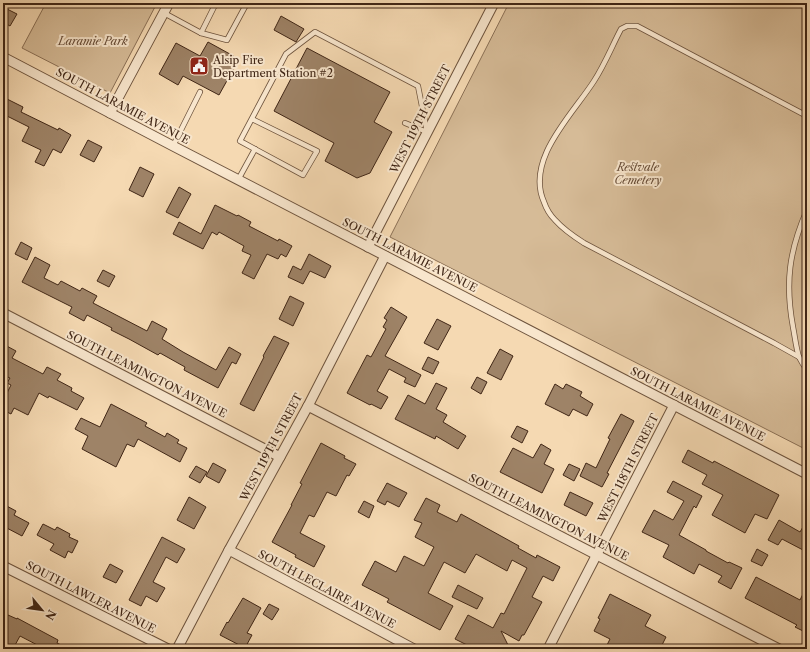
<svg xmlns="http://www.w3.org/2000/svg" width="810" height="652" font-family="'Libre Caslon Text',serif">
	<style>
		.green { fill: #d6bb97; stroke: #8b7056 }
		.building { fill: #9e8367; stroke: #402616 }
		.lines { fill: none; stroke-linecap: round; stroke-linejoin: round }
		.lane-casing { stroke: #6d533d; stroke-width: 6 }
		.street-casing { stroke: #6d533d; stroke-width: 11 }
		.lane { stroke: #f8e6cd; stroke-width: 4.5 }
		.street { stroke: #f8e6cd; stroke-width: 9 }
		.labels { text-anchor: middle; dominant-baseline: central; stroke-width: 4; stroke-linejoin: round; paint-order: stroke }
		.park-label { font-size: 11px; font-style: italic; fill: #664b36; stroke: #f8e6cd }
		.poi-label { font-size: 11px; fill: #402616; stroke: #f8e6cd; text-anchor: start }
		.street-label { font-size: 11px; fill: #402616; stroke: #f8e6cd }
	</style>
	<rect width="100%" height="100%" fill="#f5d9b2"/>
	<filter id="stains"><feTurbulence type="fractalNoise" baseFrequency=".005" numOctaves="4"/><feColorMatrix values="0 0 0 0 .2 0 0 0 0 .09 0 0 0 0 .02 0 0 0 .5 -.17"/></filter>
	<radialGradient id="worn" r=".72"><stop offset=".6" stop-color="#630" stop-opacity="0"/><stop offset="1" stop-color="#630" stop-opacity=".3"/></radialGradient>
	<g class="green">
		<path d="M46,3H157L110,93L22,48Z"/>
		<path d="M509,3H807V450L390,237Z"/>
	</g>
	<g class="building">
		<path d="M3,7L17,14L10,26L3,22Z"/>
		<path d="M281,16L304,29L296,42L274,30Z"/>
		<path d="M208,42L239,59L219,95L183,76L178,85L159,74L176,43L200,56Z"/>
		<path d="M307,48L390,92L374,122L392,132L370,173L357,178L325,161L334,143L274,111Z"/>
		<path d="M3,97L23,107L21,112L58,130L59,128L71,135L61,153L53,149L44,166L35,162L41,150L22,141L29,127L3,114Z"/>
		<path d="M88,140L102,147L94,162L80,155Z"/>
		<path d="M140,167L154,174L143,197L129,190Z"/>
		<path d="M179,187L191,194L178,218L166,212Z"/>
		<path d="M215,205L237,216L238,215L251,222L249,226L278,241L279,239L292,246L286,257L281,254L278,259L267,254L254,279L242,273L251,255L242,251L244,246L219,232L217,235L212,232L203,249L173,234L179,222L201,234Z"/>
		<path d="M21,242L32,248L27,260L15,254Z"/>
		<path d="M309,254L331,266L325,278L310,271L303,284L288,277L293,266L301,270Z"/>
		<path d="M35,257L50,265L44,278L58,285L61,281L80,291L82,288L97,296L93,303L147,331L152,321L167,329L162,339L183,352L216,370L229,347L241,354L236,364L232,362L218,388L184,370L185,367L160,353L158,355L129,339L111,330L112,328L87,315L84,321L69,313L72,307L22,282Z"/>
		<path d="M103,270L115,276L109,287L97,281Z"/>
		<path d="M290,296L304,303L293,326L279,319Z"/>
		<path d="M391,307L407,317L385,356L421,375L415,387L404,382L406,378L389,369L377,391L388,397L381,409L371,404L370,405L347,393L367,355L371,357L386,329L383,327L387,320L384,318Z"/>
		<path d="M437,319L451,326L438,350L424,343Z"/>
		<path d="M274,336L289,343L254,411L240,404L264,357L263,356Z"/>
		<path d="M3,344L16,351L12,358L43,374L47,367L61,374L57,380L72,388L71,391L84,398L77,410L49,396L48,398L39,393L28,415L14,408L11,414L3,410V401L11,385L7,383L10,378L3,375V376Z"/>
		<path d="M500,349L513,356L501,380L487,373Z"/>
		<path d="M428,357L439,362L433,374L422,369Z"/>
		<path d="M477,377L487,382L481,394L471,388Z"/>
		<path d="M436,383L447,388L436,409L447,415L443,422L466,436L458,449L436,436L435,439L395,419L408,395L425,404Z"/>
		<path d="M555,384L563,389L566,384L582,392L580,396L593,404L587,416L573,409L569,416L545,404Z"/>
		<path d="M111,404L147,423L145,426L165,437L167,433L179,440L177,443L187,448L180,462L138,439L134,447L127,444L116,467L82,449L88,436L75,429L81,418L100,427Z"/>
		<path d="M621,414L634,421L607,473L609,474L602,487L580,476L586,463L596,468L610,439L608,438Z"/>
		<path d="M517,426L528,431L522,443L511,437Z"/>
		<path d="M321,443L345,456L344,458L356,464L349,476L347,475L336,496L327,492L314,517L309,515L300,533L325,546L314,567L295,557L296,555L272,542L292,505H291L302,484L300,483Z"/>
		<path d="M541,444L551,450L544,464L554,469L542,493L500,472L513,448L533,458Z"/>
		<path d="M688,450L713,463L714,461L779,495L767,519L755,514L745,533L712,515L723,495L702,484L707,475L682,462Z"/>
		<path d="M213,463L226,470L219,483L206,476Z"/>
		<path d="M569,464L580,469L574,481L563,475Z"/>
		<path d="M196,466L207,472L200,483L189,477Z"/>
		<path d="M673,481L702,496L696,508L694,506L679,535L706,550V551L728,563L729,562L742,568L731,589L718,582L722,576L699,564L694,574L663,557L669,545L642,532L654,510L673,520L684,501L667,492Z"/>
		<path d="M387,483L407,493L399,507L387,501L385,505L377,501Z"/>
		<path d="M570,492L593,503L586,516L564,505Z"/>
		<path d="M189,497L206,507L194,529L177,520Z"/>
		<path d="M426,498L440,505L437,512L457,522L461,514L519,546L518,548L536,558L537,555L560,567L553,581L543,576L532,597L542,602L524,635H522L519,641L501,631L510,649H475L455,639L468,615L493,628L501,613L504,614L527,568L512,560L507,571L476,554L465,573L444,562L428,593L453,606L440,630L387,602L389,599L362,585L375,561L396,572L404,556L424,566L434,547L415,537L422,523L414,520Z"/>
		<path d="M364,501L374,506L369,518L358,512Z"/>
		<path d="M3,504L16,511L14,515L29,523L22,536L3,526Z"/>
		<path d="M779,520L800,532L807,520V542L803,550L782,539L778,545L768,540Z"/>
		<path d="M43,524L55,530L57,527L70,534L69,537L78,541L72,553L68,551L65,558L50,550L54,544L37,535Z"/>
		<path d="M162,537L185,549L177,563L166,557L153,582L165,588L157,602L146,596L141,606L129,600Z"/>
		<path d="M757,549L768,555L762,566L751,561Z"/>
		<path d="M110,564L123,571L116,583L103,577Z"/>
		<path d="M756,577L800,600L807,586V633L795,627L797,625L745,598Z"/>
		<path d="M458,585L483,598L477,609L452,597Z"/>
		<path d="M610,594L651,615L645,626L666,637L660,649H605L610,639L594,631L600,619L598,618Z"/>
		<path d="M243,598L261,608L247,633L252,635L245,648L220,635L227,622L228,623Z"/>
		<path d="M269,604L279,609L272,620L263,614Z"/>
		<path d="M8,615L17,619V618L58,640L57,643L69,649H45L20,636L14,647L3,642V624Z"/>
	</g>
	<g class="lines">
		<g class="lane-casing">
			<g id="lane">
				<path d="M164,13L201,33L227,40L247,3"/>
				<path d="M201,33L216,3"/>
				<path d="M252,119L317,151L303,175L240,141L286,54L315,32L418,86L427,132L405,123"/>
				<path d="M173,146L200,92"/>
				<path d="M238,180L255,149"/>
				<path d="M807,210C789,251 785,283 793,327C795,337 796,348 799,357C801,361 804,366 807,370"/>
				<path d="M799,357L774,343L584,243C573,236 563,229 555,220C550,215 546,208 544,202C525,159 573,114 594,81C605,64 612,46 621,29L627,26H637L807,116"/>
			</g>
		</g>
		<g class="street-casing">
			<g id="street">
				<path d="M3,57L173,146L807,474"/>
				<path d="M110,113L169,3"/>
				<path d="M368,247L494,3"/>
				<path d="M3,313L280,457"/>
				<path d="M308,406L779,649"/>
				<path d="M229,550L414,649"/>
				<path d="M3,566L168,649"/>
				<path d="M177,649L229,550L308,406L385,256"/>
				<path d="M548,649L674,405"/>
			</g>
		</g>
		<use href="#lane" class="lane"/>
		<use href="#street" class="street"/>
	</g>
	<defs>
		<g id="civic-square" transform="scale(1)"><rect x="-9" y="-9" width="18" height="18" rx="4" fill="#8f2418" stroke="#f8e6cd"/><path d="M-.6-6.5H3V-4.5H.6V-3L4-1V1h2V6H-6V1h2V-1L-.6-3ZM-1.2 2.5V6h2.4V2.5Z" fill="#fff"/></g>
	</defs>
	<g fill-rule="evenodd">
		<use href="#civic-square" x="199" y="66"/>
	</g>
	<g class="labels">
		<g class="park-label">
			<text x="93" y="41">Laramie Park</text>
			<text x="638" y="167">Restvale<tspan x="638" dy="13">Cemetery</tspan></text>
		</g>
		<g class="poi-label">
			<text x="213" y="60">Alsip Fire<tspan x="213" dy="13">Department Station #2</tspan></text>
		</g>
		<g class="street-label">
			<text transform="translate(123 106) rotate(28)">SOUTH LARAMIE AVENUE</text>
			<text transform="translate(420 119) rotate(-63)">WEST 119TH STREET</text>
			<text transform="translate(410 255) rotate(27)">SOUTH LARAMIE AVENUE</text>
			<text transform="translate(147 374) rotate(27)">SOUTH LEAMINGTON AVENUE</text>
			<text transform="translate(698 404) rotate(27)">SOUTH LARAMIE AVENUE</text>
			<text transform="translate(271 447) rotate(-62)">WEST 119TH STREET</text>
			<text transform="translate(628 468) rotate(-63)">WEST 118TH STREET</text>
			<text transform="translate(549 517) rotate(27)">SOUTH LEAMINGTON AVENUE</text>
			<text transform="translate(327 589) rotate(28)">SOUTH LECLAIRE AVENUE</text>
			<text transform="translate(91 597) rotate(27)">SOUTH LAWLER AVENUE</text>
		</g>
	</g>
	<rect width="810" height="652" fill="none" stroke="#f5d9b2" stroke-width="16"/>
	<rect x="4" y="4" width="802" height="644" fill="none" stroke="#402616" stroke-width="2"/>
	<rect x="8" y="8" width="794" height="636" fill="none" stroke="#402616"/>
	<g transform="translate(42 610) rotate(119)" stroke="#f8e6cd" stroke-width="3" paint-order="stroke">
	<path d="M0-3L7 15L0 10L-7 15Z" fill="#402616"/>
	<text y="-6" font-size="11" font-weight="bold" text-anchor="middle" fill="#402616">N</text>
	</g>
	<rect width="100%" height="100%" filter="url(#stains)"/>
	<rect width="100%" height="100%" fill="url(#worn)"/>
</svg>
